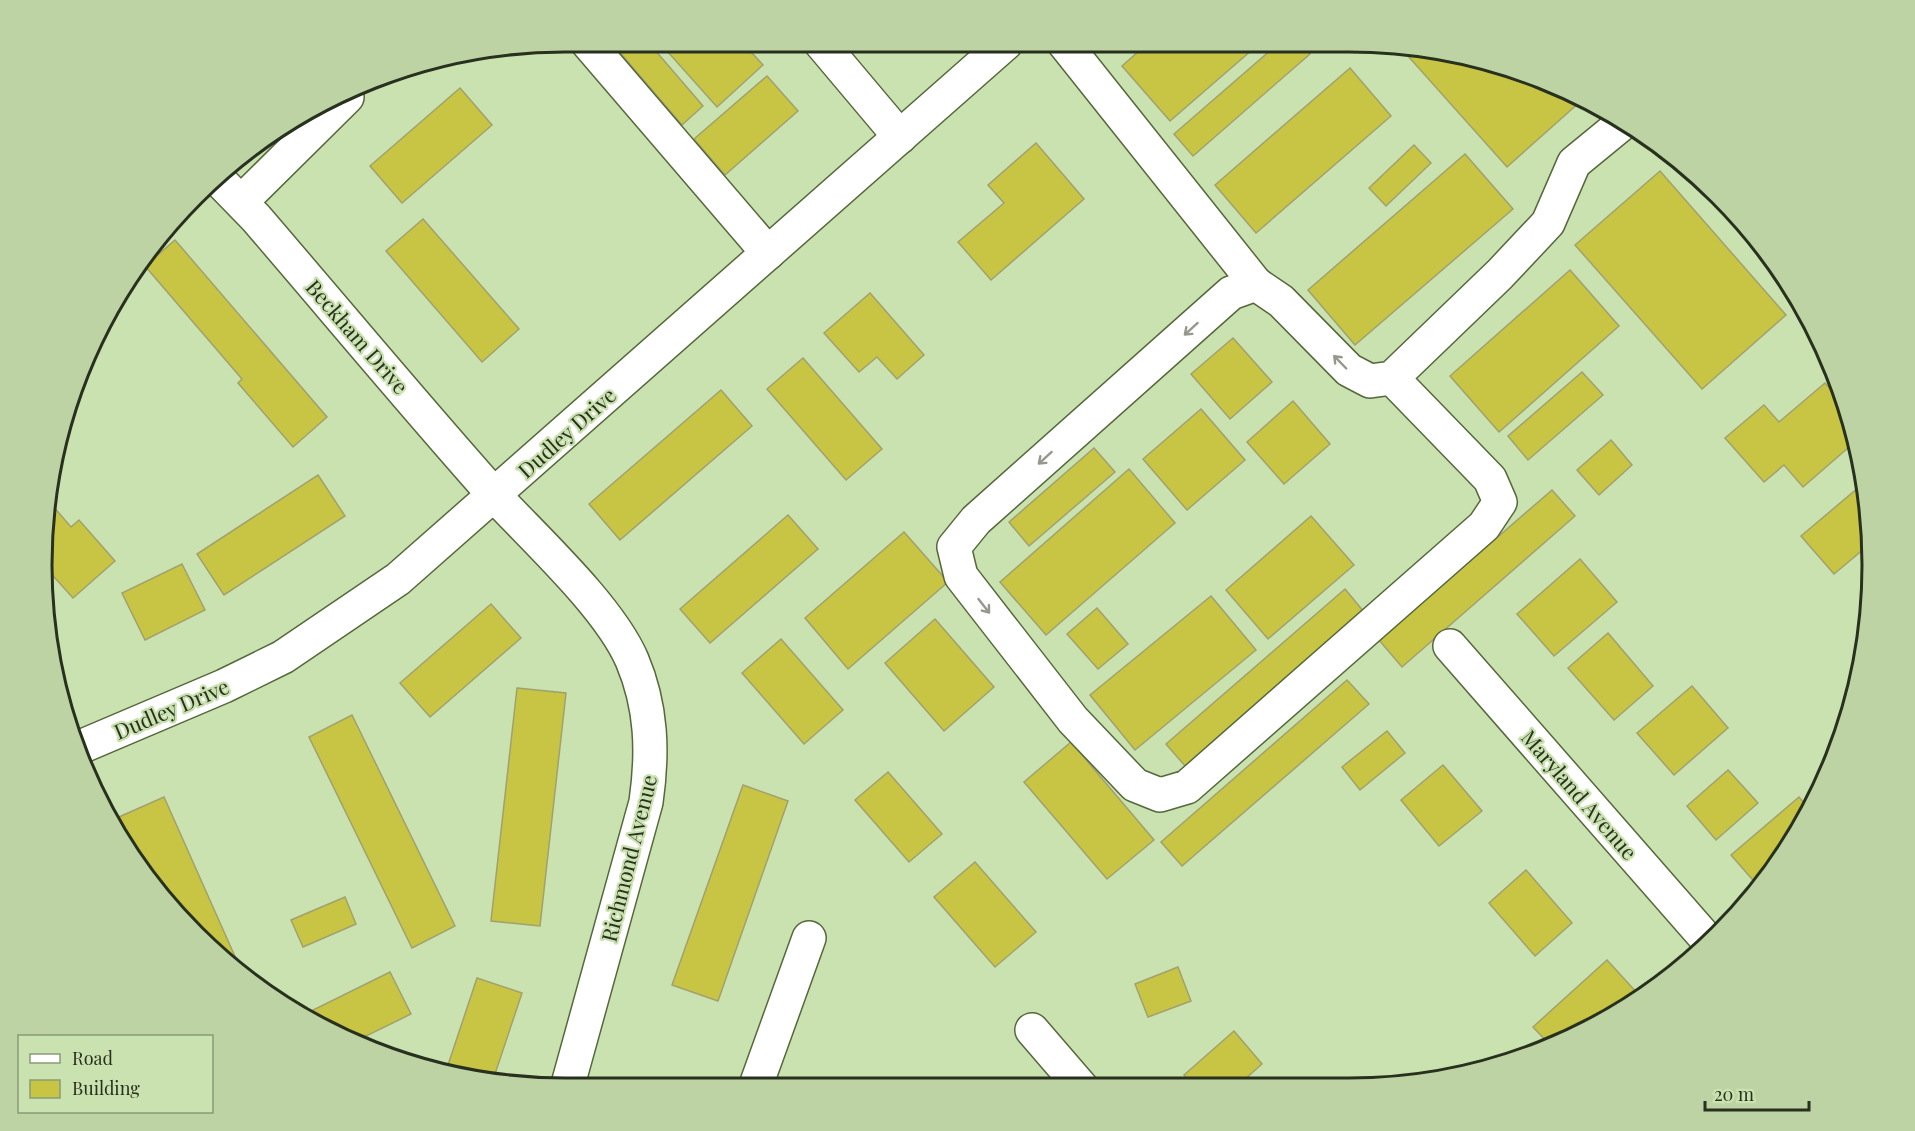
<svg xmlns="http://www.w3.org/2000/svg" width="1915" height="1131" font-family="'Playfair Display',serif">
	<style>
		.building { fill: #c8c544; stroke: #a1a16e; stroke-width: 1.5 }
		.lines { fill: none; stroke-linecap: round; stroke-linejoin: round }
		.minor-casing { stroke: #55683c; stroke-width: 36 }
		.minor { stroke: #fff; stroke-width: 33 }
		.oneway { stroke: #94988e }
		.labels { text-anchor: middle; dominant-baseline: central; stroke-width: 4.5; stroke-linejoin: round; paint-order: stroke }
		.street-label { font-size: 21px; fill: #28311e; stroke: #cae1b0 }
		.rim { fill: none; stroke: #28311e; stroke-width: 3 }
	</style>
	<rect width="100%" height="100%" fill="#cae1b0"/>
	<g class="building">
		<path d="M611,42H648L703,106L682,125Z"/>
		<path d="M659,42H742L763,65L717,107Z"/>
		<path d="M1148,43H1260L1170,121L1122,66Z"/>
		<path d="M1279,43H1300L1310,54L1193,156L1174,134Z"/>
		<path d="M1399,46L1518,70L1581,101L1507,167Z"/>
		<path d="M1350,68L1391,116L1256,233L1215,185Z"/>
		<path d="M767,76L798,111L725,175L694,139Z"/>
		<path d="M460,88L492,125L402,203L370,166Z"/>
		<path d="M1036,143L1084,199L991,280L958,242L1004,203L988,185Z"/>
		<path d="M1414,145L1431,163L1386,206L1369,188Z"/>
		<path d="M1465,154L1513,209L1355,345L1308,290Z"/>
		<path d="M1660,171L1786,315L1702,389L1575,245Z"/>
		<path d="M423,219L519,329L482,362L386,251Z"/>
		<path d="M175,240L327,417L293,447L238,383L242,379L145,266Z"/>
		<path d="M1570,270L1619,326L1499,432L1450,376Z"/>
		<path d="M870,293L924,355L897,379L877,357L859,372L824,333Z"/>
		<path d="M1233,338L1272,382L1230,419L1191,374Z"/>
		<path d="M803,358L882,449L846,480L767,389Z"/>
		<path d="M1582,372L1603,395L1528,460L1508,436Z"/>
		<path d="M1825,383L1846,406L1856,441L1803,487L1784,465L1764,482L1725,438L1764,405L1779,422Z"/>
		<path d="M721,390L752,426L620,540L589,504Z"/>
		<path d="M1293,401L1330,444L1284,484L1247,442Z"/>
		<path d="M1201,409L1245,460L1187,510L1143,459Z"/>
		<path d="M1611,440L1632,465L1599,495L1577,470Z"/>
		<path d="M1094,448L1115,472L1029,546L1009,522Z"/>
		<path d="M1129,469L1175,523L1046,635L1000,582Z"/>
		<path d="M318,475L345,516L224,595L197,554Z"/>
		<path d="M1865,482L1871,543L1834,574L1801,536Z"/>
		<path d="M1552,490L1575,516L1402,667L1379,640Z"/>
		<path d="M52,505L71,527L79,520L115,561L73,598L46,568Z"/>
		<path d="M788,515L818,549L710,643L680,609Z"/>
		<path d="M1311,516L1354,565L1268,639L1226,590Z"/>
		<path d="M904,532L948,582L848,669L805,618Z"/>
		<path d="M1580,559L1617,602L1554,656L1517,614Z"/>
		<path d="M182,564L205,610L145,640L122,593Z"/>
		<path d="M1345,589L1364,612L1186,767L1166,744Z"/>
		<path d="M1211,596L1256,650L1135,750L1090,695Z"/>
		<path d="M491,604L521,638L430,717L400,683Z"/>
		<path d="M1097,608L1128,644L1098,669L1067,634Z"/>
		<path d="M935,619L994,687L944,731L885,663Z"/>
		<path d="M1608,633L1653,686L1614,720L1568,668Z"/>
		<path d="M781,639L843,710L804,744L742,673Z"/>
		<path d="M1347,680L1369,704L1182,866L1161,842Z"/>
		<path d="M1692,686L1728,728L1674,775L1637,733Z"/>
		<path d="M517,688L566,693L540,926L491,921Z"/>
		<path d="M352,715L455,926L412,948L309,737Z"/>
		<path d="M1387,731L1405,753L1360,790L1342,767Z"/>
		<path d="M1071,742L1154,840L1107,879L1024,782Z"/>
		<path d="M1443,765L1482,811L1439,846L1401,800Z"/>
		<path d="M1728,770L1758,803L1716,840L1687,806Z"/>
		<path d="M888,772L942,834L909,862L855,800Z"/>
		<path d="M743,785L788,801L718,1001L672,985Z"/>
		<path d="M164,797L241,970L150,884L143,872L119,817Z"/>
		<path d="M1799,797L1810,810L1785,856L1759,887L1731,855Z"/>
		<path d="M975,862L1036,932L995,967L934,897Z"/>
		<path d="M1526,870L1572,923L1535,956L1489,903Z"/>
		<path d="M345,897L356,924L303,947L291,920Z"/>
		<path d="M1607,960L1638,994L1609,1020L1551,1046L1533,1027Z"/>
		<path d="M1178,967L1191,1001L1148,1017L1135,984Z"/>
		<path d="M390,972L411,1014L356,1041L303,1015Z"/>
		<path d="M477,978L522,993L493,1080L446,1071Z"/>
		<path d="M1234,1031L1262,1064L1235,1088H1195L1184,1075Z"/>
	</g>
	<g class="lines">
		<g class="minor-casing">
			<g id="minor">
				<path d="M587,42L768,253"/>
				<path d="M820,42L900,137"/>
				<path d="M1064,43L1256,284"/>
				<path d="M219,180L256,218C336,311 414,405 496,497C537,541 609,607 632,660C652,707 653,753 646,802L567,1088"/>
				<path d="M241,202L347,97"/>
				<path d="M1392,378L1490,479L1500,502L1484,526L1187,787L1160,795L1135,785L1073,720L961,576L954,547L976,520L1231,293L1256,284L1281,301L1349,370L1370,381L1392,378L1500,274L1548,223L1574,163L1624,122"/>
				<path d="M1450,646L1710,943"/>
				<path d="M78,748L224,686L283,657L398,579L1006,43"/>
				<path d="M1032,1030L1082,1088"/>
				<path d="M755,1088L809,938"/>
			</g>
		</g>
		<use href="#minor" class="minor"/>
	</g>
	<defs><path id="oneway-shaft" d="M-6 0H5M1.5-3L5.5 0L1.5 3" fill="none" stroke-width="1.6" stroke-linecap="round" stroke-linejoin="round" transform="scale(1.5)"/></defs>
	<g class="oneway">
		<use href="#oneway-shaft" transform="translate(1191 329) rotate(138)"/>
		<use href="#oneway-shaft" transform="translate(1340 362) rotate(-134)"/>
		<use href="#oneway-shaft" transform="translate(1045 458) rotate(138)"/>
		<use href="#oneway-shaft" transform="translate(984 606) rotate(52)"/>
	</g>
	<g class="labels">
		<g class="street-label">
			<text transform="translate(358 336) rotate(49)">Beckham Drive</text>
			<text transform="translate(566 432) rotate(-42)">Dudley Drive</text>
			<text transform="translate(171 708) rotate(-23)">Dudley Drive</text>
			<text transform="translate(1580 794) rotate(49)">Maryland Avenue</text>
			<text transform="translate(628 858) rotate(-76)">Richmond Avenue</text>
		</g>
	</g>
	<path d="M0 0H1915V1131H0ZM565 52H1349A513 513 0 0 1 1862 565V565A513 513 0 0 1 1349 1078H565A513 513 0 0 1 52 565V565A513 513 0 0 1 565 52Z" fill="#bdd3a4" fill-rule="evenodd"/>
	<path class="rim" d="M565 52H1349A513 513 0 0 1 1862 565V565A513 513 0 0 1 1349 1078H565A513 513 0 0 1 52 565V565A513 513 0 0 1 565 52Z"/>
	<rect x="18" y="1035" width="195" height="78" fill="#cae1b0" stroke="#899b76" stroke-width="1.5"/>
	<rect x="30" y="1054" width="30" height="9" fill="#ffffff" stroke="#899b76" stroke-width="1.5"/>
	<text x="72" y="1065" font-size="18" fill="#28311e">Road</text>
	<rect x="30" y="1080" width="30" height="18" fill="#c8c544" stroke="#899b76" stroke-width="1.5"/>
	<text x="72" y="1095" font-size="18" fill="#28311e">Building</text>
	<path d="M1705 1101v9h104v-9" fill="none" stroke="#28311e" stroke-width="3"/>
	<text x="1714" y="1101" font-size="18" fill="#28311e" stroke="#cae1b0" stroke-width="4.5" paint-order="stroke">20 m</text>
</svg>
